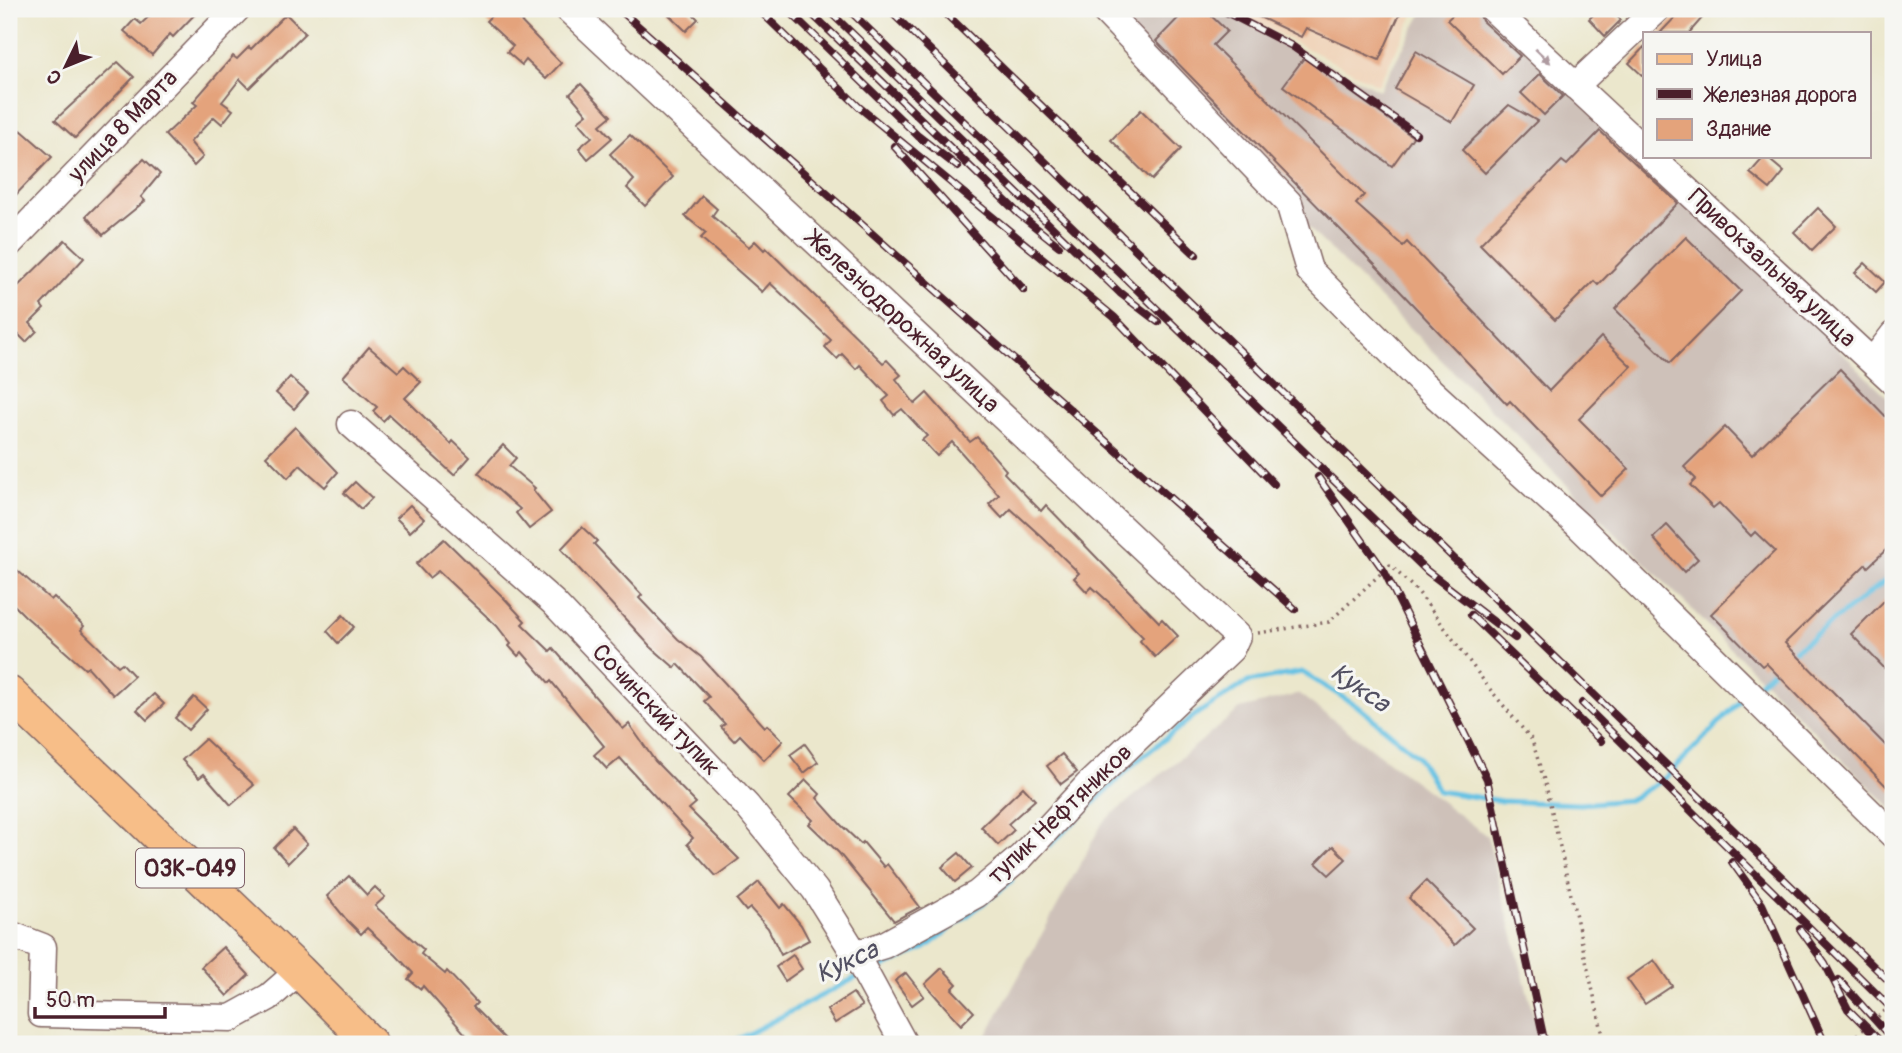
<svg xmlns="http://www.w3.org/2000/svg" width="1902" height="1053" font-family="Pangolin,sans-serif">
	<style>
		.built { fill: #f0d5bc }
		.industrial { fill: #cec1b9 }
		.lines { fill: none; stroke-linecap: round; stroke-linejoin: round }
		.stream { stroke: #66c2e4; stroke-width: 5 }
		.building { fill: #e4a37b }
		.minor-casing { stroke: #826563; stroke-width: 29 }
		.major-casing { stroke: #826563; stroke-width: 36 }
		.path { stroke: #826563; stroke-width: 3.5; stroke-dasharray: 2 5; stroke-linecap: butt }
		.minor { stroke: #fff; stroke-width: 26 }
		.major { stroke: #f7be88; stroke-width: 33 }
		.rail-casing { stroke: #4a1f2b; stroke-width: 8 }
		.rail { stroke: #f6f6f2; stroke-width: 5; stroke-dasharray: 16; stroke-linecap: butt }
		.oneway { fill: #ae9aa0 }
		.labels { text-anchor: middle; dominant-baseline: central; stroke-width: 6; stroke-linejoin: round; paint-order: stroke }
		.shield { fill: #f6f6f2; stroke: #7e6067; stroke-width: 2 }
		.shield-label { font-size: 23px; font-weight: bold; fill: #4a1f2b }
		.street-label { font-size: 24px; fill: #4a1f2b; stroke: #f6f6f2 }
		.water-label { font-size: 26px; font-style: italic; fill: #525062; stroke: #f6f6f2 }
	</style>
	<rect width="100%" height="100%" fill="#f6f6f2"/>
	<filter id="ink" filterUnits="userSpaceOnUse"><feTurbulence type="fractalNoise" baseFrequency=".0143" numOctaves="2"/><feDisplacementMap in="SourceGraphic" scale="14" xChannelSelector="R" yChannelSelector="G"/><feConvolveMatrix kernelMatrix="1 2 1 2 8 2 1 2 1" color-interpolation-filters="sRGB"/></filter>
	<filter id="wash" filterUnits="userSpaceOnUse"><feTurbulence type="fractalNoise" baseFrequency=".00686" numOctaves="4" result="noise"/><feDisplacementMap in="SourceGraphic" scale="28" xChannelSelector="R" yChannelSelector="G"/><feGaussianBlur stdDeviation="1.57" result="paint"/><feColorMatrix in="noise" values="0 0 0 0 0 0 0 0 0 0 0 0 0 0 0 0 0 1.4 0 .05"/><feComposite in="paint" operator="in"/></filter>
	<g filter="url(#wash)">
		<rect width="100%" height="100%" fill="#ebe7cc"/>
		<path class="built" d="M1230,9H1417L1378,85Z"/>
		<g class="industrial">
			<path d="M1135,9H1217L1379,90L1425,9H1486L1893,402V810L1111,31Z"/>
			<path d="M1299,694L1487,836L1541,1044H982L1103,822L1240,709Z"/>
		</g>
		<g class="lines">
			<g class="stream">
				<path d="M1790,654L1893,575"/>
				<path d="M1754,688L1778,665"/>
				<path d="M1050,845L1138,760L1198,713L1248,682L1302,672L1360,708L1417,756L1438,791L1501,801L1580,804L1629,800L1664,779L1742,699"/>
				<path d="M872,972L925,948L1012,881"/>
				<path d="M729,1044L859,976"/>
			</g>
		</g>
		<g id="blocks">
			<g class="building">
				<path d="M157,9H200L173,37L170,34L152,55L124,31L135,19L141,24Z"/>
				<path d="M498,9H509L561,63L546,79L526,60L522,65L507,52L513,46L486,21Z"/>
				<path d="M663,9H688L698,19L686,31Z"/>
				<path d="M1187,9H1204L1227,31L1213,45L1364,195L1356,204L1403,246L1407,242L1549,391L1601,337L1631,366L1579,419L1629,469L1601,496L1510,401L1507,404L1379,269L1156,41Z"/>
				<path d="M1243,9H1402L1379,60L1306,28L1301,37Z"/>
				<path d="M1459,9H1478L1482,21L1520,56L1502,74L1447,20Z"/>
				<path d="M1599,9H1609L1621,20L1605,36L1589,19Z"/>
				<path d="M1683,9H1710L1689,33H1660Z"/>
				<path d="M286,14L305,33L249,88L240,79L222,102L233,110L222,124L214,117L190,142L203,157L194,166L165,135L197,105L193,102L233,56L237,59L249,47L251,49Z"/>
				<path d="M1645,46V78L1629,63Z"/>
				<path d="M1416,51L1474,85L1452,122L1395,89Z"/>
				<path d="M1304,58L1413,137L1392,166L1283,86Z"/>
				<path d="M118,62L134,77L75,138L55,120Z"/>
				<path d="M1540,74L1563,96L1544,115L1521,93Z"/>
				<path d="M581,84L611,116L600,125L612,138L588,159L579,148L592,137L578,121L587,114L570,94Z"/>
				<path d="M1509,105L1537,121L1485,173L1462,150Z"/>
				<path d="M1141,110L1181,149L1152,180L1111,140Z"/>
				<path d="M21,130L52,157L9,202V144Z"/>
				<path d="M1600,131L1678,203L1598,285L1594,281L1555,320L1480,244L1562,161L1567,165Z"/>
				<path d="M630,135L673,177L645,206L627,188L634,180L610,154Z"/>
				<path d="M1765,156L1784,172L1770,189L1750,173Z"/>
				<path d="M144,159L160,174L141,197L145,201L103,235L86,216Z"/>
				<path d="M702,196L717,209L712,216L749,247L755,241L764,250L766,248L883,363L887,360L901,375L896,379L915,404L927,393L970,442L977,437L1006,470L1004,473L1041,511L1046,505L1159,622L1162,619L1178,636L1155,657L1140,641L1143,637L1112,605L1092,587L1087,592L1074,578L1079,573L1042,537L1011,509L1002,518L989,504L999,495L952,442L937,456L922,440L927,436L902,409L894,415L883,401L889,396L860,365L856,369L842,354L837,359L825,347L831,340L770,283L762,292L701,238L706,233L685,216Z"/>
				<path d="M1818,208L1836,226L1812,250L1794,232Z"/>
				<path d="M1686,237L1741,291L1670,363L1615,309Z"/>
				<path d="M65,240L84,258L41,305L44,309L30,323L37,331L26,342L9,325V295Z"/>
				<path d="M1865,263L1885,282L1876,292L1855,273Z"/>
				<path d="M369,347L398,372L404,366L421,382L405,398L451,444L453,441L470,457L454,475L389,415L383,421L373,411L377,407L343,377Z"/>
				<path d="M1840,369L1893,424V543L1868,567L1866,564L1785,643L1893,753V793L1766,663L1762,666L1711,614L1775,551L1755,532L1751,536L1719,503L1713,508L1690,485L1696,479L1684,467L1725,427L1752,455Z"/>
				<path d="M290,377L308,393L294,409L276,393Z"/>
				<path d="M295,427L338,472L325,487L300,465L288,478L266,456Z"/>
				<path d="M503,445L516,458L509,466L535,488L533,490L551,512L529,529L516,513L520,509L478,473Z"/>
				<path d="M355,482L372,498L361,509L344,493Z"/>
				<path d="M410,505L424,519L410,532L396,518Z"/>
				<path d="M1667,525L1698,559L1684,572L1653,538Z"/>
				<path d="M582,527L597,541L594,544L642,595L639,598L678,639L701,657L765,727L767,725L783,741L764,760L740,735L734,741L721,727L725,724L704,701L709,697L678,664L675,668L651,647L561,549Z"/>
				<path d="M444,539L503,597L525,621L522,624L550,651L553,648L623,729L629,724L655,761L696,803L689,809L739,859L716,876L687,844L693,838L620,758L607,769L594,755L604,746L551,681L549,683L522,652L518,656L509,646L511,644L497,626L438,571L429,578L416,564Z"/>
				<path d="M9,563L51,600L54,597L84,626L81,630L118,666L122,663L134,676L113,695L88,667L85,669L25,616L9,600Z"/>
				<path d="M1893,592V677L1851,634Z"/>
				<path d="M343,615L354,627L338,643L327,631Z"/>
				<path d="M154,694L164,704L147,720L137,710Z"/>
				<path d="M194,697L207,709L188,730L175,718Z"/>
				<path d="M205,739L254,785L231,805L204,774L199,778L182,760Z"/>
				<path d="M805,744L818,762L804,773L790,755Z"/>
				<path d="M1062,754L1077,772L1061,784L1047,766Z"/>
				<path d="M806,780L820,794L817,798L841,825L861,844L863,842L884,867L887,864L920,907L894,921L839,853L809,824L813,820L789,797Z"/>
				<path d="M1023,787L1035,800L1008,824L1014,830L998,845L981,827Z"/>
				<path d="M293,829L307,844L288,863L274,848Z"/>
				<path d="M1333,846L1346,859L1329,875L1316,863Z"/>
				<path d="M959,853L972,868L955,882L942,867Z"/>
				<path d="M349,876L367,895L375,887L385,897L375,906L424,950L421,954L445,974L447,971L477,1003L473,1007L510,1044H474L423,986L421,989L408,979L413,973L396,955L367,928L361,934L345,918L327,896Z"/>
				<path d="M1426,881L1473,928L1455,945L1409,898Z"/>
				<path d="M759,882L780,908L784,904L801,925L809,940L781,955L768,928L750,908L746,911L737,900Z"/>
				<path d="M223,947L249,975L227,996L201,967Z"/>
				<path d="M793,955L802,969L785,981L776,967Z"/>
				<path d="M1654,960L1672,986L1645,1004L1627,979Z"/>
				<path d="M942,968L957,984L952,989L974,1012L961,1025L925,984Z"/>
				<path d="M906,973L924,996L912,1005L895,981Z"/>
				<path d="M853,993L862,1006L835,1023L827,1010Z"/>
			</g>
		</g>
	</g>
	<g filter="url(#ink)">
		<use href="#blocks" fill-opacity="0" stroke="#826563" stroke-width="2"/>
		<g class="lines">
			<g class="minor-casing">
				<g id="minor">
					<path d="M568,9L1237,636L1231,649L1087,786L1021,857L977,894L884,945L855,954"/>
					<path d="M1103,9L1289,203L1309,270L1422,383L1578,525L1893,835"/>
					<path d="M1493,9L1645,151"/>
					<path d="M1575,86L1657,9"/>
					<path d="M1650,156L1893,381"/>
					<path d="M9,244L237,9"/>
					<path d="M1873,361L1893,335"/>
					<path d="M351,424L553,602L747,806L815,890L855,954L904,1044"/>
					<path d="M9,934L43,947L41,1014L231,1018L269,997L299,971"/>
				</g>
			</g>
			<g class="major-casing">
				<path id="major" d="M9,693L299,971L371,1044"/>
			</g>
			<g class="path">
				<path d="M1258,633L1329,622L1390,565L1419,593L1489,688L1532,740L1547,790L1605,1044"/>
				<path d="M1846,1044L1893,1004"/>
			</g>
			<use href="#minor" class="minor"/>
			<use href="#major" class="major"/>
			<g class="rail-casing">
				<g id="rail">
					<path d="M619,9L1295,609"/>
					<path d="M758,9L859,107L1114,317L1274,484"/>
					<path d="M787,9L918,136L958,167"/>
					<path d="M807,9L1019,214L1059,246"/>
					<path d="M827,9L1120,293L1158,322"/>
					<path d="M848,9L1427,571L1515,638"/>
					<path d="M888,9L1893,985"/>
					<path d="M941,9L1196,255"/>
					<path d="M1220,9L1292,46L1416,134"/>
					<path d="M894,146L1024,290"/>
					<path d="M1318,477L1384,571L1487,779L1545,1044"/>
					<path d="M1471,615L1601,741"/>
					<path d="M1582,703L1893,1010"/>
					<path d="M1732,862L1762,904L1825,1044"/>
					<path d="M1800,929L1825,964L1848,1009L1883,1044"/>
					<path d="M1839,980L1893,1040"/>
				</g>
			</g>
			<use href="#rail" class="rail"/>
		</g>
		<defs><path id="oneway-solid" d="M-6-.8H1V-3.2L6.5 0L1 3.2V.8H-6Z" transform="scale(1.75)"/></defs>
		<use class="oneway" href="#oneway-solid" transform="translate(1543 56) rotate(43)"/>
	</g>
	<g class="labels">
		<rect class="shield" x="136" y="848.5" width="108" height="39" rx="5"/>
		<g class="shield-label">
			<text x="190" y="868">03К-049</text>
		</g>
		<g class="street-label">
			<text transform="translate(123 126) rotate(-46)">улица 8 Марта</text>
			<text transform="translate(1772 268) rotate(43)">Привокзальная улица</text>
			<text transform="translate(903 322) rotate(43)">Железнодорожная улица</text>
			<text transform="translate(656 710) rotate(46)">Сочинский тупик</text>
			<text transform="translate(1060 814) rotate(-44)">тупик Нефтяников</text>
		</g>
		<g class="water-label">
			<text transform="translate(1360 688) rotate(35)">Кукса</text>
			<text transform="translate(847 962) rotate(-25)">Кукса</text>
		</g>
	</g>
	<rect width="1902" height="1053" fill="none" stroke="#f6f6f2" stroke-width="35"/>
	<rect x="1643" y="32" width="228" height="126" fill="#f6f6f2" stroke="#b1a0a2" stroke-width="2"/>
	<rect x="1657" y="54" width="35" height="10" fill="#f7be88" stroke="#b1a0a2" stroke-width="2"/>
	<text x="1706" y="66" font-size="21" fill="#4a1f2b">Улица</text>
	<rect x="1657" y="89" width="35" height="10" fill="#4a1f2b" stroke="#b1a0a2" stroke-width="2"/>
	<text x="1706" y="102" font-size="21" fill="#4a1f2b">Железная дорога</text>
	<rect x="1657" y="119" width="35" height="21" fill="#e4a37b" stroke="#b1a0a2" stroke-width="2"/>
	<text x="1706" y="136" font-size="21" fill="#4a1f2b">Здание</text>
	<g transform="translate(66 66) rotate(227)" stroke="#f6f6f2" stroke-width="5" paint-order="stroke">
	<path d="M0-5L12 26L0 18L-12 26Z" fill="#4a1f2b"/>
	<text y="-10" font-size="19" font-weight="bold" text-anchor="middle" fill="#4a1f2b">С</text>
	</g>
	<path d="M35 1007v10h130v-10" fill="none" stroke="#4a1f2b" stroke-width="3.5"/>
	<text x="46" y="1007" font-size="21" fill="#4a1f2b" stroke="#f6f6f2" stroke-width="5" paint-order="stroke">50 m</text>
</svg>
